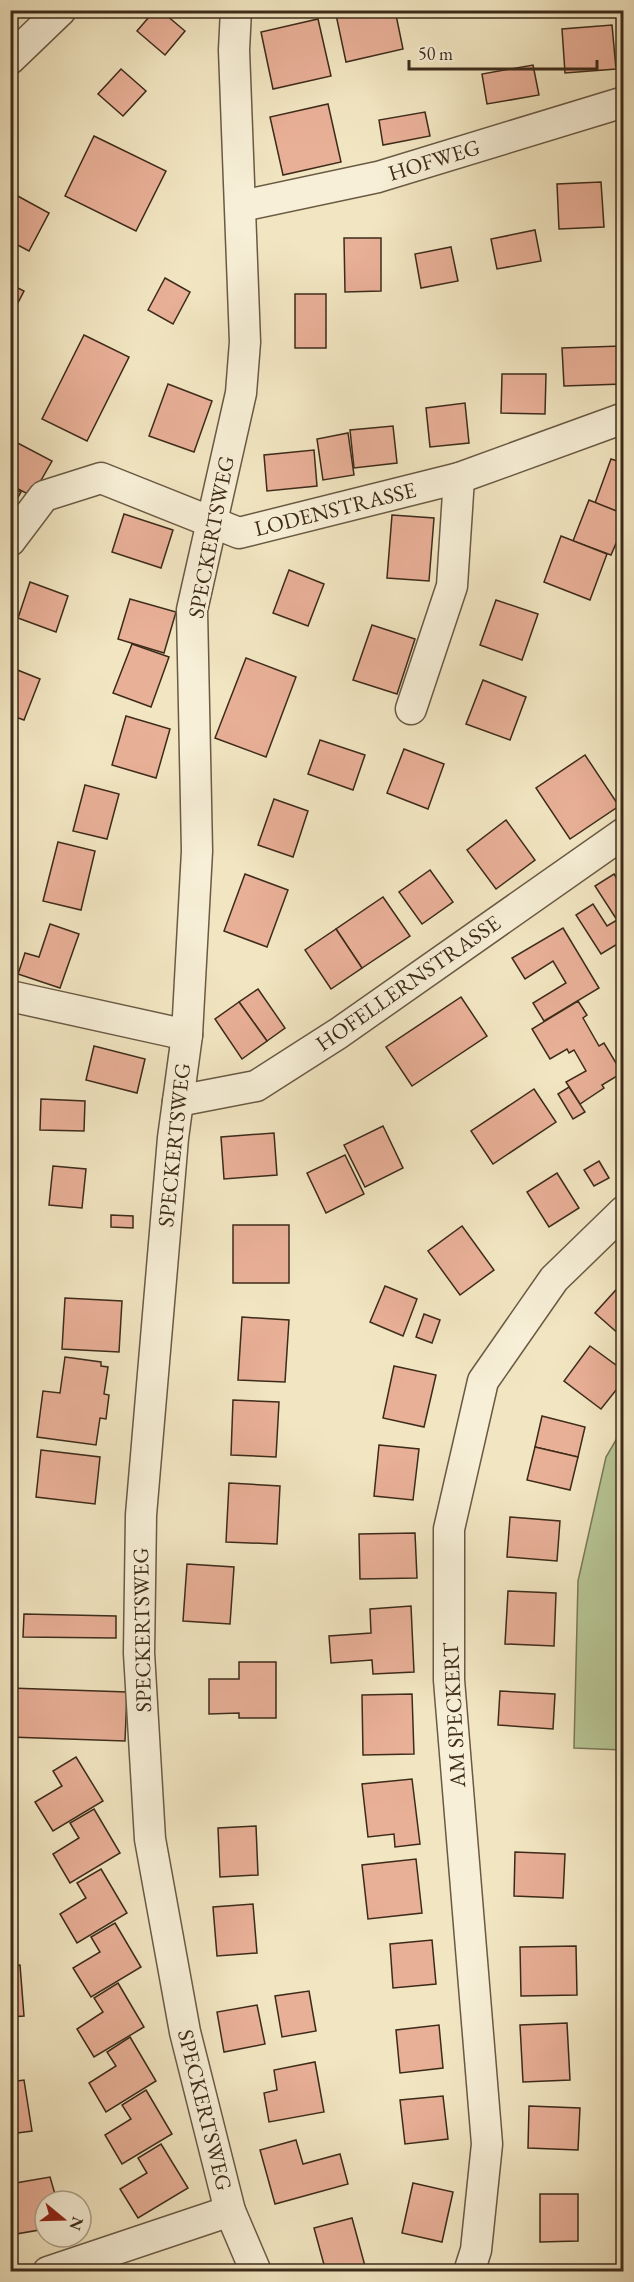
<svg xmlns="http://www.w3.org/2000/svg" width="634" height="2282" font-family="'EB Garamond',serif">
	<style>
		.green { fill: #b7c696; stroke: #7a7858; stroke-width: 1.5 }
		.building { fill: #e9b098; stroke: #3d2b1a; stroke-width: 1.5 }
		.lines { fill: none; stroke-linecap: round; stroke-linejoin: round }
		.minor-casing { stroke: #6a5a44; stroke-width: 33 }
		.minor { stroke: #f7efd7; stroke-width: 30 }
		.labels { text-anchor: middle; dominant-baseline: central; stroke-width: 6; stroke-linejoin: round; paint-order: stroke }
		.street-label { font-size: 22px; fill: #3d2b1a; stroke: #f7efd7 }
	</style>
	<rect width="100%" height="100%" fill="#f2e6c2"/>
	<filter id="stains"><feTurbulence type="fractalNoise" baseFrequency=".00333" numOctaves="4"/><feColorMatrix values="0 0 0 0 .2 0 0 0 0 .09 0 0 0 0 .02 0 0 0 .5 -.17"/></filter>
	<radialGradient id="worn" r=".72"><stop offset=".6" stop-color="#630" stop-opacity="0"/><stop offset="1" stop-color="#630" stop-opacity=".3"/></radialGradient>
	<path class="green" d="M623,1428V1750L574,1748L578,1581L606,1457Z"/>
	<g class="building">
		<path d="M155,10H160L185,31L165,55L137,31Z"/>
		<path d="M335,10H395L403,49L346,62Z"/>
		<path d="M318,19L331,76L273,89L261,32Z"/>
		<path d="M612,25L616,69L565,73L562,29Z"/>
		<path d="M533,65L539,95L487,104L482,74Z"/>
		<path d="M121,69L146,91L123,116L98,94Z"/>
		<path d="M328,104L341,162L283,175L270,117Z"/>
		<path d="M425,112L430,136L383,145L379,120Z"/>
		<path d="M94,136L166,171L136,231L65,196Z"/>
		<path d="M601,182L604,227L559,229L557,184Z"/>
		<path d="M14,194L49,213L29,251L10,241V201Z"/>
		<path d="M535,230L541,261L497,269L491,239Z"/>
		<path d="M344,238H381V291L345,292Z"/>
		<path d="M451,247L458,281L421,288L415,254Z"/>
		<path d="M165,278L190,292L173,324L148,310Z"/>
		<path d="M10,284L24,291L10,318Z"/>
		<rect x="295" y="294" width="31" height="54"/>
		<path d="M84,335L129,357L87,441L42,419Z"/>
		<path d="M621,346L623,384L564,386L562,348Z"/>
		<path d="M502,374H546L545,414L501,413Z"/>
		<path d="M168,384L212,401L194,452L149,436Z"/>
		<path d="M465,403L469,443L430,447L426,408Z"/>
		<path d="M393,426L397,463L354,468L350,430Z"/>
		<path d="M348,433L354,475L323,480L317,439Z"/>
		<path d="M10,439L52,461L32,496L10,485Z"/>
		<path d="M314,450L317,486L267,491L264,455Z"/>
		<path d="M611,459L624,463V514L595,503Z"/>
		<path d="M10,486L21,492L10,511Z"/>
		<path d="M589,500L624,514V525L611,555L573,541Z"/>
		<path d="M124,514L173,530L161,568L112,552Z"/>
		<path d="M392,515L434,518L429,581L387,578Z"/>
		<path d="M561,536L607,554L590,600L544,582Z"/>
		<path d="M289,570L324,584L308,626L273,613Z"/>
		<path d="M30,582L68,596L56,632L18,618Z"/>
		<path d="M130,599L176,612L164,653L118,639Z"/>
		<path d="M496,600L538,614L522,660L480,645Z"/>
		<path d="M372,625L415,639L397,694L353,680Z"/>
		<path d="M132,644L169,657L151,707L113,693Z"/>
		<path d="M246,658L296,677L266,757L215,738Z"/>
		<path d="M10,667L40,679L24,720L10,715Z"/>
		<path d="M483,680L526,697L510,740L466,724Z"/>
		<path d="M126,716L170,729L156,778L112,765Z"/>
		<path d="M320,740L365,755L353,790L308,774Z"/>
		<path d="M404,749L444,764L428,809L387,793Z"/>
		<path d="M585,755L619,806L570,839L536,788Z"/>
		<path d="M85,785L119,794L107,839L73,831Z"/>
		<path d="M274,799L308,811L293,857L258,845Z"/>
		<path d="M506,820L535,860L496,889L467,850Z"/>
		<path d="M58,842L95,851L81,910L43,901Z"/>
		<path d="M430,870L453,902L422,924L399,892Z"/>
		<path d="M245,874L288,890L267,947L224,931Z"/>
		<path d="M614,874L624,889V940L601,954L576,915L593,904L607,926L617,920L595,886Z"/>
		<path d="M383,897L410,936L362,968L336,929Z"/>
		<path d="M50,924L79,934L60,988L18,974L25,953L39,957Z"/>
		<path d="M563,928L599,988L544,1021L533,1003L566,983L553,961L525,979L512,958Z"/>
		<path d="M336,929L362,968L331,989L305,950Z"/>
		<path d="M258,989L285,1028L267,1041L239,1002Z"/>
		<path d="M461,997L487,1036L412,1086L386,1047Z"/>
		<path d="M578,1001L587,1015L583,1018L599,1046L604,1043L622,1073L602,1085L604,1088L580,1104L566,1082L586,1071L574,1050L569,1053L567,1049L550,1059L532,1029Z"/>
		<path d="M239,1002L267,1041L242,1059L215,1019Z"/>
		<path d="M94,1046L145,1059L137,1093L86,1080Z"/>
		<path d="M569,1087L585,1112L573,1119L558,1094Z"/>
		<path d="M534,1089L556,1122L493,1164L471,1131Z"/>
		<path d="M41,1099L85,1101L84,1131L40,1130Z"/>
		<path d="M383,1126L403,1168L365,1187L344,1145Z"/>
		<path d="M274,1133L277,1175L224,1179L221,1137Z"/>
		<path d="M345,1155L364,1194L326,1213L307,1173Z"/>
		<path d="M599,1161L609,1178L594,1186L584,1170Z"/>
		<path d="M53,1166L86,1169L82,1208L49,1205Z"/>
		<path d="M557,1173L579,1208L549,1227L527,1192Z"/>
		<path d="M111,1215L133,1216V1228L111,1227Z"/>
		<rect x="233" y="1225" width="56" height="58"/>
		<path d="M462,1226L494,1270L460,1295L428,1251Z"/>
		<path d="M624,1281V1331L620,1335L595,1313Z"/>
		<path d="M385,1286L417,1299L403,1336L370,1322Z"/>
		<path d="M65,1298L122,1301L119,1352L62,1349Z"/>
		<path d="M424,1314L440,1320L432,1343L416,1337Z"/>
		<path d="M242,1317L289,1320L285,1382L238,1380Z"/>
		<path d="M590,1346L624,1371V1380L601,1409L564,1381Z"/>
		<path d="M65,1357L101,1362V1366L108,1367L104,1394L109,1395L106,1419L100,1418L96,1445L37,1437L43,1391L60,1393Z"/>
		<path d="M394,1366L436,1375L424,1427L383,1418Z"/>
		<path d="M233,1400L279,1402L276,1457L231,1455Z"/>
		<path d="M542,1416L585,1427L578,1457L535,1447Z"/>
		<path d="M379,1445L419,1449L413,1500L374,1496Z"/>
		<path d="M535,1447L578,1457L570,1490L527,1480Z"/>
		<path d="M41,1450L100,1457L95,1504L36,1497Z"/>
		<path d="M229,1483L280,1486L277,1544L226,1542Z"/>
		<path d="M510,1517L560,1521L557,1561L507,1557Z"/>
		<path d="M415,1533L417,1578L360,1579L359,1534Z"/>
		<path d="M187,1564L234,1567L230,1624L183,1621Z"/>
		<path d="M508,1591L556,1593L554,1646L505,1644Z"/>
		<path d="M411,1606L414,1672L373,1674L372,1660L331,1663L329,1636L371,1633L370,1609Z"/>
		<path d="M24,1614L116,1616V1638L23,1637Z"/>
		<path d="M239,1662H276V1718H239V1713L209,1714V1679H239Z"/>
		<path d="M10,1688L127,1692L125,1741L10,1737Z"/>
		<path d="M500,1691L555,1694L553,1729L498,1725Z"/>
		<path d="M412,1694L414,1754L363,1755L362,1695Z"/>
		<path d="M76,1757L103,1801L53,1831L35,1802L62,1786L53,1771Z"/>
		<path d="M412,1779L420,1844L395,1847L394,1834L368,1837L362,1784Z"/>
		<path d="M94,1809L120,1853L70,1883L53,1854L79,1838L70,1823Z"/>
		<path d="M256,1826L258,1875L220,1877L218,1828Z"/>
		<path d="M515,1852L565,1854L563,1898L514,1896Z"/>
		<path d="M416,1859L422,1913L368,1919L362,1865Z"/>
		<path d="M101,1869L127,1913L77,1943L60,1914L86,1898L77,1883Z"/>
		<path d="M253,1904L257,1953L217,1956L213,1907Z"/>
		<path d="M115,1923L141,1967L91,1997L73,1968L100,1952L91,1937Z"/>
		<path d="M432,1940L436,1984L393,1988L390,1944Z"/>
		<path d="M576,1946L577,1995L521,1996L520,1947Z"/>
		<path d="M20,1965L24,2016L10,2017V1966Z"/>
		<path d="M118,1983L144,2027L94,2057L77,2029L103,2012L94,1998Z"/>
		<path d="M309,1991L316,2031L282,2037L275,1996Z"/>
		<path d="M257,2005L265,2044L224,2052L217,2012Z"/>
		<path d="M567,2023L570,2080L523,2082L520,2025Z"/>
		<path d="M439,2025L443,2068L400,2073L396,2030Z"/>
		<path d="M130,2037L156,2081L106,2112L89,2083L116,2066L107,2052Z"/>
		<path d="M315,2062L324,2112L269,2122L264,2093L277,2090L274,2070Z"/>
		<path d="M24,2080L32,2131L10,2134V2082Z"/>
		<path d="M146,2090L172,2134L122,2164L105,2135L131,2119L122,2105Z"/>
		<path d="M443,2096L448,2139L405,2144L400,2100Z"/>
		<path d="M529,2106L580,2108L578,2150L528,2148Z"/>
		<path d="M296,2140L303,2164L340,2154L348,2184L275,2204L260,2150Z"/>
		<path d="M161,2144L188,2188L138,2218L120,2189L147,2173L138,2158Z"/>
		<path d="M50,2177L57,2201H45V2229L10,2235V2184Z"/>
		<path d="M413,2183L453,2192L442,2242L402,2233Z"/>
		<path d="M540,2194H578V2241L540,2242Z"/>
		<path d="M352,2218L365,2266L345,2272H326L314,2228Z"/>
	</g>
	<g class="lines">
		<g class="minor-casing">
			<g id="minor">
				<path d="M236,10L234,50L245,342L241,393L192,610L197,851L187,1035L173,1138L141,1515L139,1653L150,1839L185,2032L230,2211L256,2272"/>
				<path d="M10,59L61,10"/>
				<path d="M242,206L378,177L624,102"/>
				<path d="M10,541L44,496L101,478L239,533L459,478L624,418"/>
				<path d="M411,709L452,586L459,478"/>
				<path d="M10,996L187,1035"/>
				<path d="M178,1101L256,1086L339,1033L624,833"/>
				<path d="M48,2272L230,2211"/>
				<path d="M469,2272L476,2250L487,2144L449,1680V1529L483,1381L554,1279L624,1211"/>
			</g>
		</g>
		<use href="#minor" class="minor"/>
	</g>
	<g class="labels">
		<g class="street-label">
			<text transform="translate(434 160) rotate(-17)">HOFWEG</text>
			<text transform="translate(335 509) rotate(-14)">LODENSTRASSE</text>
			<text transform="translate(211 537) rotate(-79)">SPECKERTSWEG</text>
			<text transform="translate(408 983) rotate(-35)">HOFELLERNSTRASSE</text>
			<text transform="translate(174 1145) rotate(-84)">SPECKERTSWEG</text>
			<text transform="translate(142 1630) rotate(-91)">SPECKERTSWEG</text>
			<text transform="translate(454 1715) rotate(-93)">AM SPECKERT</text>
			<text transform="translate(205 2110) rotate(76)">SPECKERTSWEG</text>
		</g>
	</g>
	<rect width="634" height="2282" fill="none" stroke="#f2e6c2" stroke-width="36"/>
	<rect x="12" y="12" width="610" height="2258" fill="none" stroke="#3d2b1a" stroke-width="3"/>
	<rect x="18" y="18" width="598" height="2246" fill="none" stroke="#3d2b1a" stroke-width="1.5"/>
	<g transform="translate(63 2219) rotate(109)"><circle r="28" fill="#f7efd7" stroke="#ada18b" stroke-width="1.5"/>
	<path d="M0-4.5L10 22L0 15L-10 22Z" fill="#8f2418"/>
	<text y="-9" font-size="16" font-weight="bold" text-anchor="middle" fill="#3d2b1a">N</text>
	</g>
	<path d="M409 60v9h188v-9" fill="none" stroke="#3d2b1a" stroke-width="3"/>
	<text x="418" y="60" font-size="18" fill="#3d2b1a" stroke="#f7efd7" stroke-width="4.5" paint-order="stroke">50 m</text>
	<rect width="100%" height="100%" filter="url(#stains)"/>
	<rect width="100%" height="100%" fill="url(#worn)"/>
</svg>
